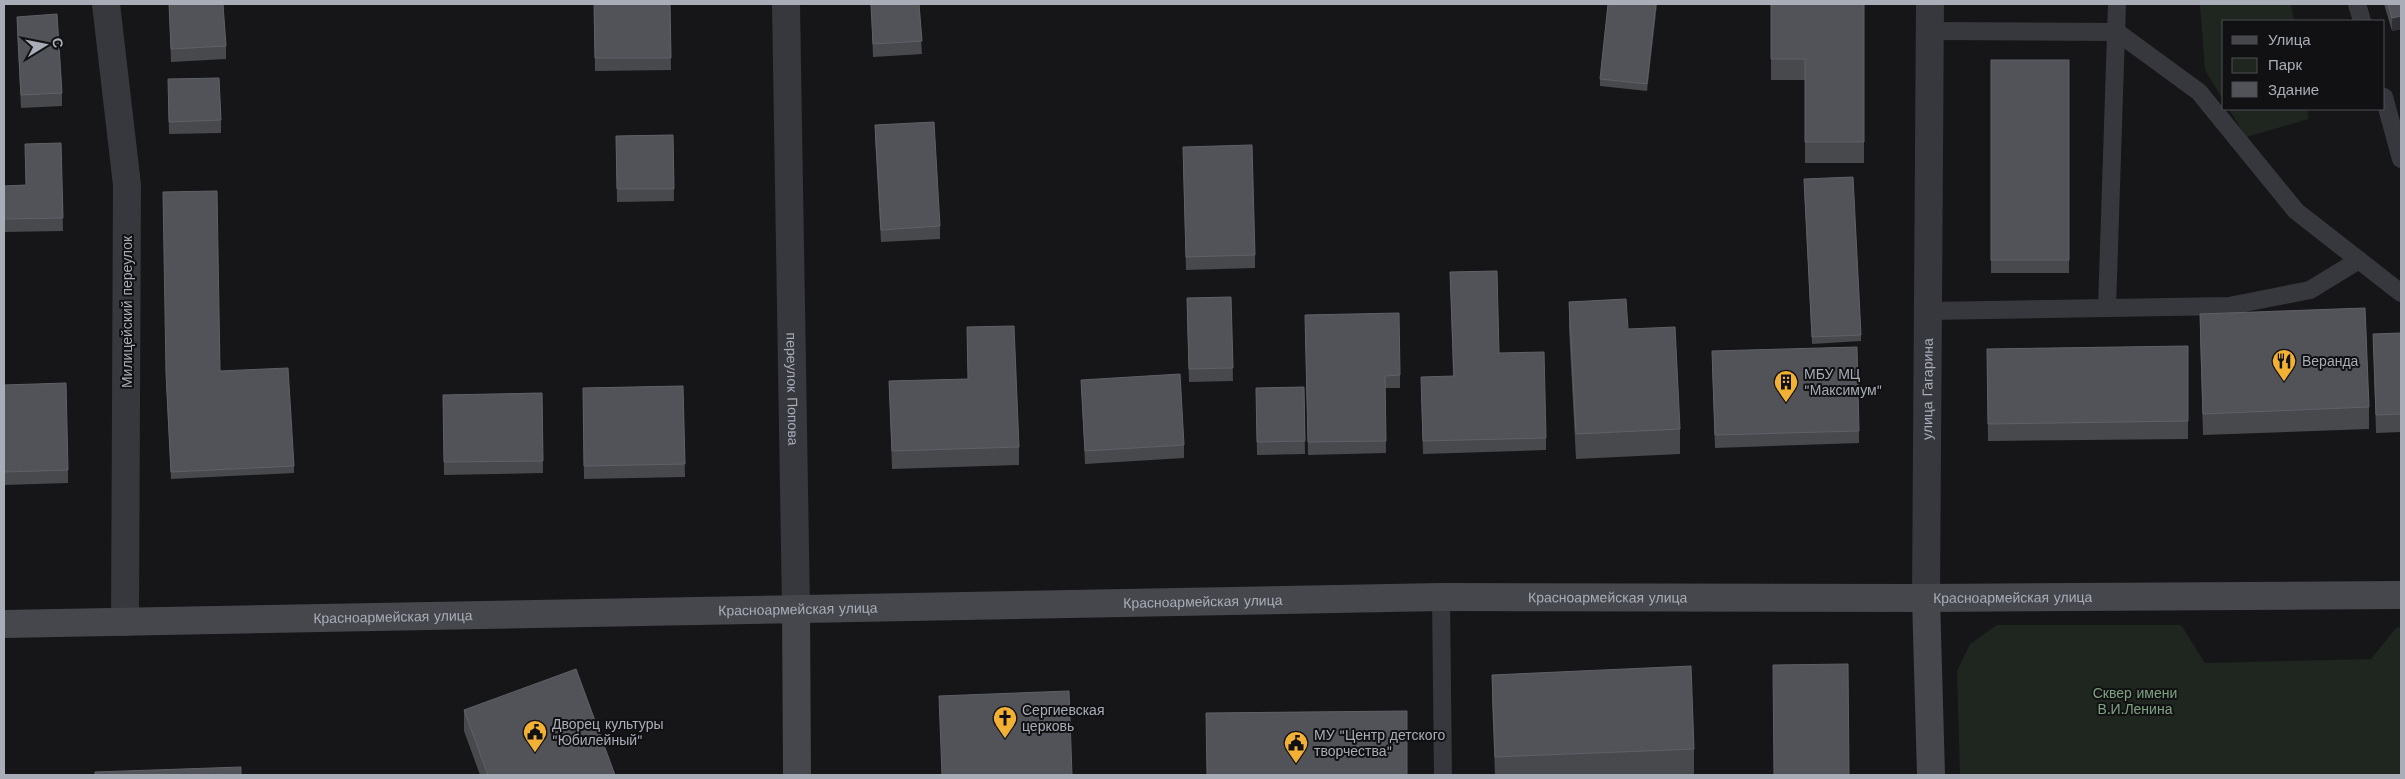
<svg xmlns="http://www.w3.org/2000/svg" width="2405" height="779" font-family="'Work Sans',sans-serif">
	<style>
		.green { fill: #1e261f }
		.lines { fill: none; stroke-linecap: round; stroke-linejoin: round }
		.lane { stroke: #37383d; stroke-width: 18 }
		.street { stroke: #37383d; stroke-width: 28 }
		.secondary { stroke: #45474d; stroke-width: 28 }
		.wall { fill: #47494d }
		.shaded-wall { fill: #2f3033 }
		.building { fill: #525359; stroke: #5f6168 }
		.labels { text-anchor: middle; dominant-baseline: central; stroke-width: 4; stroke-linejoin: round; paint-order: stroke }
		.street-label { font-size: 14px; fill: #a8adb8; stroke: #111113 }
		.poi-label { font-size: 14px; fill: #a8adb8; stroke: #111113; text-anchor: start }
		.park-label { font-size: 14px; fill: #7fa381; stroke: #111113 }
	</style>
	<rect width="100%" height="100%" fill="#161618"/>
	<g class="green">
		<path d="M2200,4H2291L2294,21H2224V101L2205,70Z"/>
		<path d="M2229,109H2307L2309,119L2246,137Z"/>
		<path d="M1997,625H2181L2205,663L2371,659L2396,628L2401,627V775H1960L1957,671L1970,644Z"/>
	</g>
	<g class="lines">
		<g class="lane">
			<path d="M2357,4L2362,21"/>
			<path d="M1929,31L2117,32L2199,92L2296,211L2401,293"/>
			<path d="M2384,97L2401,159"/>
			<path d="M2107,308L2117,4"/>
			<path d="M1928,311L2229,306L2310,290L2359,260"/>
			<path d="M1441,597L1443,775"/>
		</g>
		<g class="street">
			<path d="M106,4L127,185L125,622"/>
			<path id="s1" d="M786,4L796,609"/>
			<path id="s2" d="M1926,598L1930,4"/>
		</g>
		<g class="secondary">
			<path d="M1926,598L1931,775"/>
			<path d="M796,609L797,775"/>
			<path id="s3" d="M4,624L1441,597L1926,598L2401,595"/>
		</g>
	</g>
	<g class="wall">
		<path d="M169,4L226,46V59L171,62Z"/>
		<path d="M594,4H670L671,70L595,71Z"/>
		<path d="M871,4H919L922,54L873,57Z"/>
		<path d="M1657,4L1647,91L1600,86V79Z"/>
		<path d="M1771,4H1864V163H1805V80H1771Z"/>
		<path d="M2384,4H2401V29L2392,31Z"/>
		<path d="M17,17L62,93V106L21,108L17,30Z"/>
		<rect x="1991" y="60" width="78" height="213"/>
		<path d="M168,79L221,120V133L169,134Z"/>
		<path d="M875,125L940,226V239L881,242L875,138Z"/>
		<path d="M673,135L674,201L617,202L616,136Z"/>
		<path d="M61,143L63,231L4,232V186L26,185Z"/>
		<path d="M1183,159L1255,255V268L1186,270Z"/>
		<path d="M1804,186L1861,335V341L1812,344Z"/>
		<path d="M1450,272L1499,353L1546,438V450L1423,454L1421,390L1453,376Z"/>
		<path d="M1231,297L1233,381L1189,382L1187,311Z"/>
		<path d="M1569,302L1628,329L1680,429V454L1576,459L1569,328Z"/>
		<path d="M2200,314L2369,407V429L2203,435L2200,336Z"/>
		<path d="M967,327L1019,447V465L892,469L889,381L968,379Z"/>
		<path d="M1305,327L1400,375V388H1385L1386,453L1308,455Z"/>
		<path d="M2401,333V432L2376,433L2373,334Z"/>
		<path d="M2188,346V439L1988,441L1987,349Z"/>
		<path d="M1712,364L1859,431V443L1715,448Z"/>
		<path d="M220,371L294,466V473L171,479L166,380Z"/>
		<path d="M1081,380L1184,445V458L1085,464Z"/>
		<path d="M4,385L68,470V483L4,485Z"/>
		<path d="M683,386L685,477L584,479L583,388Z"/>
		<path d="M1304,387L1305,454L1257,455L1256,388Z"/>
		<path d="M542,393L543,473L444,475L443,395Z"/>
		<path d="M1492,675L1694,749V775H1495L1492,700Z"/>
		<path d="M464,710L615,775H480L464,731Z"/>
	</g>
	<g class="shaded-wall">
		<path d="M1656,4H1657L1647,91V84Z"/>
		<path d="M2401,16V29L2392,31V18Z"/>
	</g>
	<g class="building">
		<path d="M169,4H223L226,46L171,49Z"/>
		<path d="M594,4H670L671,58H595Z"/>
		<path d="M871,4H919L922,41L873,44Z"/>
		<path d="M1608,4H1656L1647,84L1600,79Z"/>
		<path d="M1771,4H1864V142H1805V59H1771Z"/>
		<path d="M2388,4H2401V16L2392,18Z"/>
		<path d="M57,14L62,93L21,95L17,17Z"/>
		<rect x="1991" y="60" width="78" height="200"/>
		<path d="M219,78L221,120L169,122L168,79Z"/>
		<path d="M934,122L940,226L881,230L875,125Z"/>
		<path d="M673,135L674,189H617L616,136Z"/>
		<path d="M61,143L63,218L4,219V186L26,185L25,144Z"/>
		<path d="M1252,145L1255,255L1186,257L1183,147Z"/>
		<path d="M1853,177L1861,335L1812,337L1804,179Z"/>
		<path d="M217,191L220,371L288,368L294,466L171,472L166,373L163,192Z"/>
		<path d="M1497,271L1499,353L1544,352L1546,438L1423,441L1421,377L1454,376L1450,272Z"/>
		<path d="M1231,297L1233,368L1189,369L1187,298Z"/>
		<path d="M1626,299L1628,329L1675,327L1680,429L1576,434L1569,302Z"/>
		<path d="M2365,308L2369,407L2203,414L2200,314Z"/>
		<path d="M1399,313L1400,375L1385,376L1386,441L1308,442L1305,315Z"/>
		<path d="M1014,326L1019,447L892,451L889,381L968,379L967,327Z"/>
		<path d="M2401,333V414L2376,415L2373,334Z"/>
		<path d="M2188,346V421L1988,424L1987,349Z"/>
		<path d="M1857,347L1859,431L1715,435L1712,351Z"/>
		<path d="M1180,374L1184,445L1085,451L1081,380Z"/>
		<path d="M66,383L68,470L4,472V385Z"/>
		<path d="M683,386L685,464L584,466L583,388Z"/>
		<path d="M1304,387L1305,441L1257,442L1256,388Z"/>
		<path d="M542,393L543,461L444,462L443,395Z"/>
		<path d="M1848,664L1849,775H1774L1773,665Z"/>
		<path d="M1691,666L1694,749L1495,757L1492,675Z"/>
		<path d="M576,669L615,775H488L464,710Z"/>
		<path d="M1069,691L1072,775H942L939,696Z"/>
		<path d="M1407,711V775H1207L1206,713Z"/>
		<path d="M241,767V775H95V772Z"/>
	</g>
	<defs>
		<g id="restaurant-pin" transform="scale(1.25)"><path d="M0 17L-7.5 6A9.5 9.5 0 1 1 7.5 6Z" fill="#f2b134" stroke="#111113"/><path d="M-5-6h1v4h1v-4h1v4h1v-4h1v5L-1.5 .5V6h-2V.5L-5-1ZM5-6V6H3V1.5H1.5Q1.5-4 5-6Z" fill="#111"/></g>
		<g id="building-pin" transform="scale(1.25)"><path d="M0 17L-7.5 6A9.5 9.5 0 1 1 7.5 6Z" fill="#f2b134" stroke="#111113"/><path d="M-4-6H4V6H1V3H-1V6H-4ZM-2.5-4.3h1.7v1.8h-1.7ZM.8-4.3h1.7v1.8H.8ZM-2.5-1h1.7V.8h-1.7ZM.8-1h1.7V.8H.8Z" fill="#111"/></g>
		<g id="church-pin" transform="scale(1.25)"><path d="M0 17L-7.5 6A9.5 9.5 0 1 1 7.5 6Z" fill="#f2b134" stroke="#111113"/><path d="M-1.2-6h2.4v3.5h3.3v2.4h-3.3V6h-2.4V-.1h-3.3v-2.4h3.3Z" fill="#111"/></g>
		<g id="civic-pin" transform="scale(1.25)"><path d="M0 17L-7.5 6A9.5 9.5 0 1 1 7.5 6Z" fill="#f2b134" stroke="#111113"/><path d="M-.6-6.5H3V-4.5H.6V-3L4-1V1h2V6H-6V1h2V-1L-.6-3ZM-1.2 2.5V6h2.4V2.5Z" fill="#111"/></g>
	</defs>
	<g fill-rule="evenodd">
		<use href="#restaurant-pin" x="2284" y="361"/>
		<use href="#building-pin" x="1786" y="382"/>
		<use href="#church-pin" x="1005" y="718"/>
		<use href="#civic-pin" x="535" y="732"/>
		<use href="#civic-pin" x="1296" y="743"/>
	</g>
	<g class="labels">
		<g class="street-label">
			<text transform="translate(127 312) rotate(-90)">Милицейский переулок</text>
			<text stroke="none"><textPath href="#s1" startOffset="385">переулок Попова</textPath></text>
			<text stroke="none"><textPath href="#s2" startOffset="209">улица Гагарина</textPath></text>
			<text stroke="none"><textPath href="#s3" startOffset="1604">Красноармейская улица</textPath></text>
			<text stroke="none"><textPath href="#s3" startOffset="2009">Красноармейская улица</textPath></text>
			<text stroke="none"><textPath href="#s3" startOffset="1199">Красноармейская улица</textPath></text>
			<text stroke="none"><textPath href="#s3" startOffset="794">Красноармейская улица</textPath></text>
			<text stroke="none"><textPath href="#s3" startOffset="389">Красноармейская улица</textPath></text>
		</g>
		<g class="poi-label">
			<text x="2302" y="361">Веранда</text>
			<text x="1804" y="374">МБУ МЦ<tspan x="1804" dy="16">"Максимум"</tspan></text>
			<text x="1022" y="710">Сергиевская<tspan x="1022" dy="16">церковь</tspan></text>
			<text x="552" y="724">Дворец культуры<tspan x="552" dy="16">"Юбилейный"</tspan></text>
			<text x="1314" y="735">МУ "Центр детского<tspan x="1314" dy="16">творчества"</tspan></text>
		</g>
		<g class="park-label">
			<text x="2135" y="693">Сквер имени<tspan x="2135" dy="16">В.И.Ленина</tspan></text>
		</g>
	</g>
	<rect width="2405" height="779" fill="none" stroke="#a8adb8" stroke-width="10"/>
	<rect x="2222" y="20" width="162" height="90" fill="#111113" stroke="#4d4f55"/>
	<rect x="2232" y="36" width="25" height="8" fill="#45474d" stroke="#4d4f55"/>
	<text x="2268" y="45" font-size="15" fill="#a8adb8">Улица</text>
	<rect x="2232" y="58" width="25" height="15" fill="#1e261f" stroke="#4d4f55"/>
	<text x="2268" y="70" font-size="15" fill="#a8adb8">Парк</text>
	<rect x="2232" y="82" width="25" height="15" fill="#525359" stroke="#4d4f55"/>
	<text x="2268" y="95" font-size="15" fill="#a8adb8">Здание</text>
	<g transform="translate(45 45) rotate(80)" stroke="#111113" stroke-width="4" paint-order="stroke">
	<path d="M0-4L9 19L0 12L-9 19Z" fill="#a8adb8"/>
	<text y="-8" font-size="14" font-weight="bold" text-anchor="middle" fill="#a8adb8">С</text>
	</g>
</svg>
